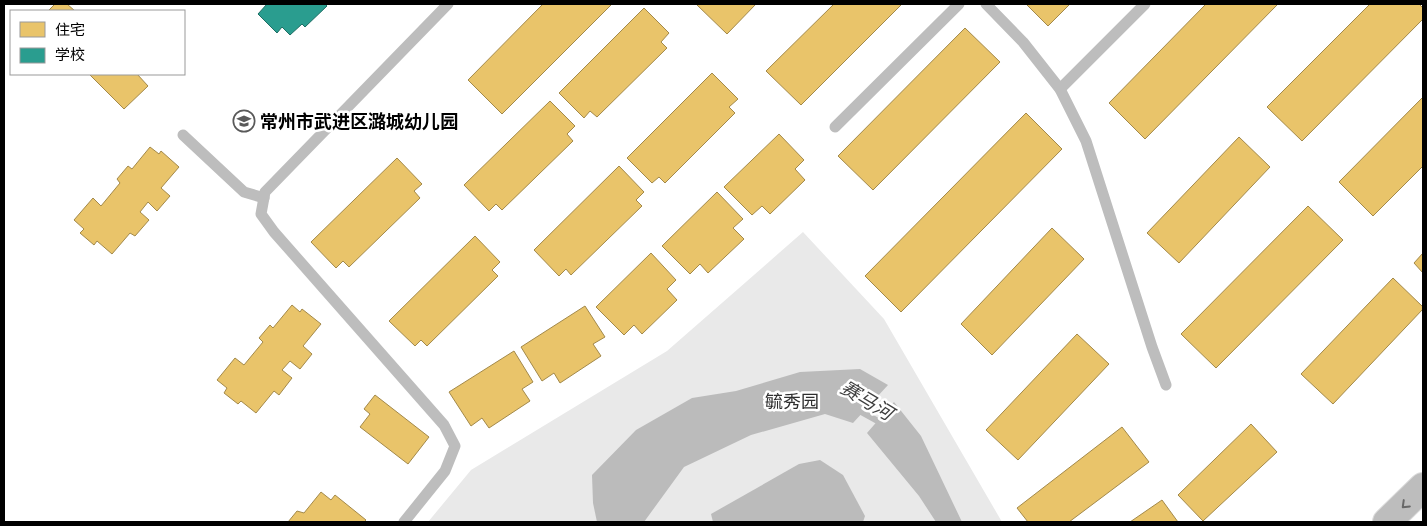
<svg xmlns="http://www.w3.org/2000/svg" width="1427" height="526" font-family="'PT Sans','Noto Sans SC',sans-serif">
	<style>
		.green { fill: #e9e9e9 }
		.water { fill: #bbb }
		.homes { fill: #e9c46a; stroke: #a3894a }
		.schools { fill: #2a9d8f; stroke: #1d6e64 }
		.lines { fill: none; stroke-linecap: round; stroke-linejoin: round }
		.stream { stroke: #bbb; stroke-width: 6 }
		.primary-casing { stroke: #dbdbdb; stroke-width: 30 }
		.service { stroke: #bdbdbd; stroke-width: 11 }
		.primary { stroke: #bdbdbd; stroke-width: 28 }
		.oneway { stroke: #686868 }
		.labels { text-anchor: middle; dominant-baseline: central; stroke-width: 5; stroke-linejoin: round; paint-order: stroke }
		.poi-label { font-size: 18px; font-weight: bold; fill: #000; stroke: #fff; text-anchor: start }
		.park-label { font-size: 18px; fill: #2e2e2e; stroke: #fff }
		.water-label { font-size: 19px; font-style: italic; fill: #3f3f3f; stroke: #fff }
	</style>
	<rect width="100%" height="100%" fill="#fff"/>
	<path class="green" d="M803,232L884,319L1002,522H428L471,470L667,351Z"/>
	<g class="water">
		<path d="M860,369L888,385L853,423L825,414L751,435L684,467L644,522H597L593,503L592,475L636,430L692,398L736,391L800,372Z"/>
		<path d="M894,402L921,436L962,522H936L919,496L867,433Z"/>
		<path d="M820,460L843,475L865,516L863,522H713L711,514L799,464Z"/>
	</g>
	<g class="homes">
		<path d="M55,4H67L75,11H48Z"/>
		<path d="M543,4H612L502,114L468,80Z"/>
		<path d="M696,4H756L727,34Z"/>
		<path d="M834,4H902L801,105L766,71Z"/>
		<path d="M1026,4H1070L1048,26Z"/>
		<path d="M1206,4H1278L1145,139L1109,103Z"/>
		<path d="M1370,4H1419L1423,8V19L1302,141L1267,107Z"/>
		<path d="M644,8L669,33L661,42L667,48L597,117L590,111L584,118L559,93Z"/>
		<path d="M965,28L1000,62L873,190L838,156Z"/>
		<path d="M712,73L738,99L729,107L735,113L665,183L659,177L652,183L627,158Z"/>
		<path d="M89,74H137L148,86L124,109Z"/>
		<path d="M1423,97V166L1373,216L1339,182Z"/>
		<path d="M550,101L575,126L567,134L573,141L502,210L496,204L489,211L464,185Z"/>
		<path d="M1026,113L1062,149L901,312L865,276Z"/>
		<path d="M779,134L804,160L795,169L805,180L770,214L762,206L752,215L724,187Z"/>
		<path d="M1239,137L1270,167L1179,263L1147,233Z"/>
		<path d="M150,147L159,154L161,151L179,167L161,188L170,196L157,211L148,202L140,212L149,220L135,236L130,233L112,254L97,241L94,245L80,233L84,229L74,220L93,198L101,206L120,183L117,179L128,166L132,169Z"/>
		<path d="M397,158L422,184L414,191L420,198L349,267L343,261L336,268L311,242Z"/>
		<path d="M619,166L644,192L636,200L642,206L571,275L566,269L559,276L534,250Z"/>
		<path d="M717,192L743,219L733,228L744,239L708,273L700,264L690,274L662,246Z"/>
		<path d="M1308,206L1343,240L1216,368L1181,334Z"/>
		<path d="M1052,228L1084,259L992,355L961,324Z"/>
		<path d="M475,236L500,262L492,270L498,276L427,346L421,340L415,346L389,321Z"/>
		<path d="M651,253L676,280L667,289L677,300L642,334L634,325L624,335L596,307Z"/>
		<path d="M1423,253V273L1414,263Z"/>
		<path d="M1393,278L1423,307V309L1333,404L1301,374Z"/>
		<path d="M292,305L300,312L302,309L321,324L303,346L312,354L300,369L290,361L282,370L292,378L279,395L274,391L256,413L241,401L238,404L224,393L227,388L217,380L235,358L244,365L263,342L259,338L270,325L273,328Z"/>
		<path d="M585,306L605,337L593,344L601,356L560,383L554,373L542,381L521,347Z"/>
		<path d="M1077,334L1109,364L1018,460L986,430Z"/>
		<path d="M514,351L533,382L522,389L530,401L489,428L482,418L471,426L449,392Z"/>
		<path d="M375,395L429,437L408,464L360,427L370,414L364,409Z"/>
		<path d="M1251,424L1277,452L1203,521L1178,495Z"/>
		<path d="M1122,427L1149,462L1069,522H1028L1017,508Z"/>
		<path d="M321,492L331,500L335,495L366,520L364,522H288L297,511L304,513Z"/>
		<path d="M1162,500L1178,522H1130Z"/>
	</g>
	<path class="schools" d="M267,4H325L327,6L305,27L302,24L290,35L282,27L277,33L258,14Z"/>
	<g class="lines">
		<path class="stream" d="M856,409L885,425"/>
		<g class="primary-casing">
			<path id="primary" d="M1387,522L1423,487"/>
		</g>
		<g class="service">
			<path d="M986,4L1023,42L1060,89L1086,141L1152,347L1166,385"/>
			<path d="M1060,89L1145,4"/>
			<path d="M835,127L959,4"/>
			<path d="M183,135L244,192L264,198"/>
			<path d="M404,522L445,471L455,446L444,425L274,232L261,214L265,192L448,4"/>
		</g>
		<use href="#primary" class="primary"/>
	</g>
	<defs><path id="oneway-chevron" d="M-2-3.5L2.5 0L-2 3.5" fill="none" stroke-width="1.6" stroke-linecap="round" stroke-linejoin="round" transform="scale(1.25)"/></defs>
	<use class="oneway" href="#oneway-chevron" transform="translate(1405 505) rotate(136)"/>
	<defs>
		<g id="school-ring" transform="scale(1.125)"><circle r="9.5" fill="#fff" stroke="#595959" stroke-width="1.5"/><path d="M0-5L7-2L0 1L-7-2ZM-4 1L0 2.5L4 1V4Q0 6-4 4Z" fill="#595959"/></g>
	</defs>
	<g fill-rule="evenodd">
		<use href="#school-ring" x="244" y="121"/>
	</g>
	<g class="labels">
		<g class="poi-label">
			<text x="260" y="121">常州市武进区潞城幼儿园</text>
		</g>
		<g class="park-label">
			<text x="792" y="401">毓秀园</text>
		</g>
		<g class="water-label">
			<text transform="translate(867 400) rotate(31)">赛马河</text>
		</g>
	</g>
	<rect width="1427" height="526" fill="none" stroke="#000000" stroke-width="10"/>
	<rect x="10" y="10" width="175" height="65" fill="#ffffff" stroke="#999999"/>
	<rect x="20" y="22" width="25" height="15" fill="#e9c46a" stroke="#999999"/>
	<text x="55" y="35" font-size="15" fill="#000000">住宅</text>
	<rect x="20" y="48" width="25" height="15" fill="#2a9d8f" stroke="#999999"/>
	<text x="55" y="60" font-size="15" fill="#000000">学校</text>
</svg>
